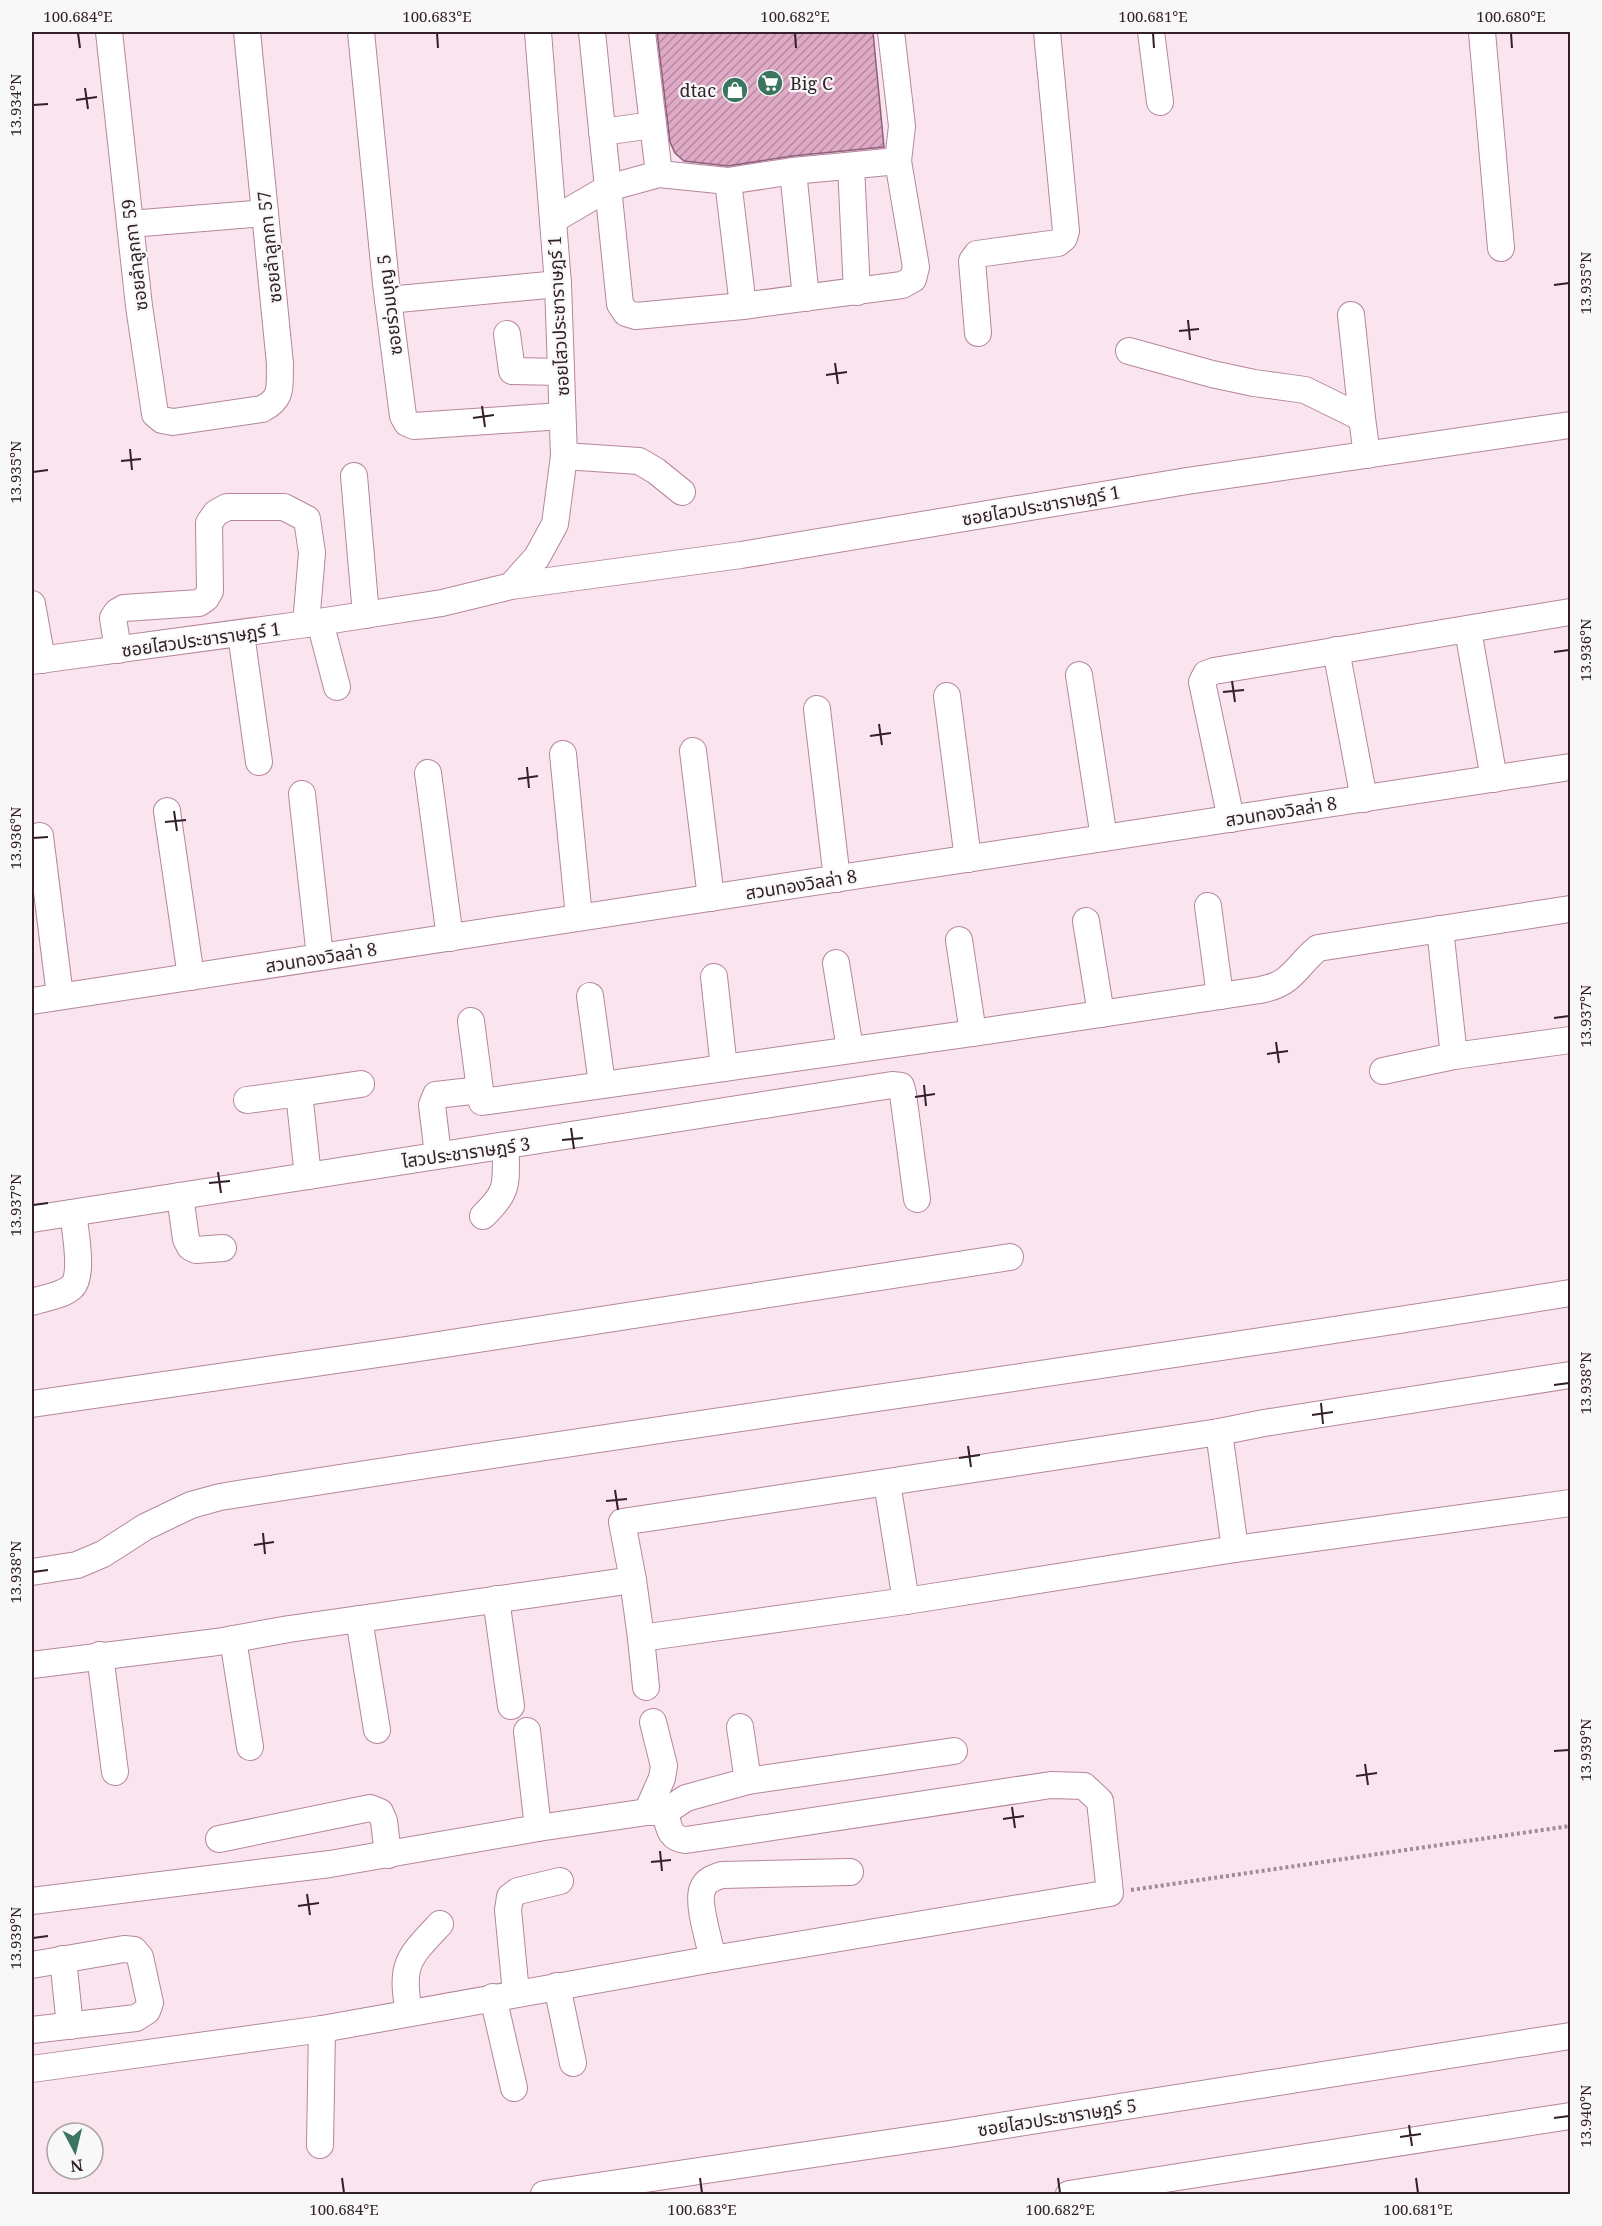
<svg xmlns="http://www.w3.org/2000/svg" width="1602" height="2226" font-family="'Noto Serif','Noto Sans Thai',serif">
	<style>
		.building { fill: url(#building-hatch); stroke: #8e5f78; stroke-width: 1.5 }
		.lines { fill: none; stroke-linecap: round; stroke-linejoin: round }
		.minor-casing { stroke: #b6859f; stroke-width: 28 }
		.path { stroke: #a18c96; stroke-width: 4; stroke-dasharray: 3 3; stroke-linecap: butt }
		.minor { stroke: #fff; stroke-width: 26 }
		.ticks { fill: none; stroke: #33202a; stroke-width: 2 }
		.labels { text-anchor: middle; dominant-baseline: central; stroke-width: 4.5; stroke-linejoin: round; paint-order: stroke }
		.poi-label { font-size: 18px; fill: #33202a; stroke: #f8f8f8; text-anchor: start }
		.street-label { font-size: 18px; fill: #33202a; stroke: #f8f8f8 }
		.neatline { fill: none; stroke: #33202a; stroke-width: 2 }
		.ticks-label { font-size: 15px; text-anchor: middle; fill: #33202a }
	</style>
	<defs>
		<pattern id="building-hatch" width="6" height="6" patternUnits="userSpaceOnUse" patternTransform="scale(1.5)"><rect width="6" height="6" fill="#deaac5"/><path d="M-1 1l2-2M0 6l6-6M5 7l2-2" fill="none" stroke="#b58aa0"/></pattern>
	</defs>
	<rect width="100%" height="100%" fill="#fae4ee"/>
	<path class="building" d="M657,32H873L884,147L792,156L728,166L684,161L675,153L670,142Z"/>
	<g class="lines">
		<g class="minor-casing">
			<g id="minor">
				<path d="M109,32L139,306L155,414L162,420L173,422L262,409C284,398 279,386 280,364L247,32"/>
				<path d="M361,32L386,284L403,416L407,423L414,426L562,416"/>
				<path d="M592,32L620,304L626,313L636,316L743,306L902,285L913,279L916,267L898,161"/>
				<path d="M642,32L659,174"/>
				<path d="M1151,32L1160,102"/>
				<path d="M1482,32L1501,248"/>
				<path d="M602,132L653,125"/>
				<path d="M851,166L857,292"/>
				<path d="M793,171L806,298"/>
				<path d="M728,181L743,306"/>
				<path d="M553,220L608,188L659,174L728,181L793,171L898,161L902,126L891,32"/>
				<path d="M130,224L265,213"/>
				<path d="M388,300L558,284"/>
				<path d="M1351,315L1362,418"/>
				<path d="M978,333L972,261L977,254L1058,243L1064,238L1066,231L1047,32"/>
				<path d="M507,334L512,371L561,372"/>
				<path d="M1129,351L1212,374L1254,383L1305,390L1362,418L1367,455"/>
				<path d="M564,456L639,461L656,471L682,492"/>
				<path d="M354,476L366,615"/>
				<path d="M511,586L537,557L555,524L564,456L558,284L538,32"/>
				<path d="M32,604L42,660"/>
				<path d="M320,622L337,687"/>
				<path d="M1468,630L1494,779"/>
				<path d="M241,634L259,762"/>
				<path d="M118,650L113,618L117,612L124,608L199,603L206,598L210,591L209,523L216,513L227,507H284L307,519L312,553L306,624"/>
				<path d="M1336,650L1364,799"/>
				<path d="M32,661L306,624L442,603L511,586L741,555L1187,481L1570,425"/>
				<path d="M1079,675L1104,838"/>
				<path d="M947,696L968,859"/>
				<path d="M817,709L837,879"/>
				<path d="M693,751L711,898"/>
				<path d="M563,754L579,917"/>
				<path d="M428,773L450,938"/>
				<path d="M302,794L320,957"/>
				<path d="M167,811L191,977"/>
				<path d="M1231,819L1202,682L1206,674L1214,671L1570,612"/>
				<path d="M40,836L60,996"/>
				<path d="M1208,906L1220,996"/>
				<path d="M1086,921L1101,1014"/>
				<path d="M1440,929L1454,1056"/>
				<path d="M959,940L973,1033"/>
				<path d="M836,963L850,1049"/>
				<path d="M714,977L724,1068"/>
				<path d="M590,996L602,1084"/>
				<path d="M32,1001L1570,767"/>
				<path d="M1383,1071L1454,1056L1570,1040"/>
				<path d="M480,1090L482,1102L973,1033L1260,990C1293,984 1295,967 1318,948L1570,909"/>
				<path d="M299,1093L361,1084"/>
				<path d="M247,1100L299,1093L308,1176"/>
				<path d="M438,1155L432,1105L436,1095L480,1090L471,1021"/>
				<path d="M180,1196L186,1239L190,1247L196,1250L223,1248"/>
				<path d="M483,1216C511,1189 505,1183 506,1147"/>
				<path d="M32,1219L892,1085L901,1086L903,1094L917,1199"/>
				<path d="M32,1302C44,1298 62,1296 72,1287C84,1277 75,1229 73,1213"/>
				<path d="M32,1404L406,1350L1010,1257"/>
				<path d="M1219,1432L1235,1549"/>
				<path d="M887,1483L906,1601"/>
				<path d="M32,1572L77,1565L103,1554L145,1527L191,1505L220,1497C669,1425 1121,1366 1570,1293"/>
				<path d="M633,1580L641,1638L906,1601L1235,1549L1570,1503"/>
				<path d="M496,1599L511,1706"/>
				<path d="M359,1619L377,1730"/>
				<path d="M641,1638L646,1687"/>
				<path d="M233,1639L250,1747"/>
				<path d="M100,1655L115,1772"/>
				<path d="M32,1665L217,1642L289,1629L633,1580L622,1522L1219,1432L1264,1423L1570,1375"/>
				<path d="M740,1727L748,1781"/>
				<path d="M527,1731L538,1828"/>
				<path d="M647,1812L662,1778L664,1766L653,1722"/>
				<path d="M665,1812L686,1798L748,1781L954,1751"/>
				<path d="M219,1839L370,1808L380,1812L384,1821L388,1855"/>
				<path d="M32,1901L330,1864L538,1828L647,1812H665C669,1827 669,1839 686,1840L1051,1785L1084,1786L1100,1801L1110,1893L713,1959L322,2029L32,2069"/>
				<path d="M63,1959L70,2026"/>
				<path d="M713,1959C710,1944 696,1901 703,1888C706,1880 715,1877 722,1875L850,1872"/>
				<path d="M32,1965L124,1949L134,1950L140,1957L150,2003L147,2011L136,2018L32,2030"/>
				<path d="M557,1986L573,2063"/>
				<path d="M516,1993L508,1910L510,1897L518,1891L560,1881"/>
				<path d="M493,1997L514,2088"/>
				<path d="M409,2012C400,1964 408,1958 440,1924"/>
				<path d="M320,2145L322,2029"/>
				<path d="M544,2194L949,2134L1570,2036"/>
				<path d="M1069,2194L1570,2116"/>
			</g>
		</g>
		<path class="path" d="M1131,1890L1570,1826"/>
		<use href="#minor" class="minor"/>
	</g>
	<path class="ticks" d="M78,33L80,48M437,33L438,48M795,33L796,48M1153,33L1154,48M1511,33L1512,48M85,88L88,109M76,100L97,97M33,105L48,104M1554,285L1569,283M1188,320L1190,340M1179,331L1199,329M835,363L838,384M826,375L847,372M482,406L485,427M473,418L494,415M130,449L132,470M121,461L141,459M33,472L48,470M1554,652L1569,650M1232,681L1235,702M1223,692L1244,690M879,724L882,745M870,736L891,733M527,767L529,788M518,779L538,776M174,811L177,831M165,822L186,820M33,838L48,837M1554,1018L1569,1016M1276,1042L1279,1063M1267,1054L1288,1051M924,1085L926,1106M915,1097L935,1094M571,1128L574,1149M562,1140L583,1138M218,1172L221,1193M209,1183L230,1181M33,1205L48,1203M1554,1385L1569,1383M1321,1403L1323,1424M1312,1415L1333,1412M968,1446L971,1467M959,1458L980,1455M615,1490L618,1510M606,1501L627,1499M263,1533L265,1554M254,1545L274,1542M33,1572L48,1570M1554,1751L1569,1750M1365,1764L1368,1785M1356,1776L1377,1773M1012,1807L1015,1828M1003,1819L1024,1816M660,1851L662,1871M651,1862L671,1860M307,1894L310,1915M298,1906L319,1903M33,1938L48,1936M1554,2118L1569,2116M1409,2125L1412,2146M1400,2137L1421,2134M342,2178L344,2193M700,2178L702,2193M1058,2178L1060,2193M1416,2178L1418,2193"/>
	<defs>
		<g id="supermarket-disc" transform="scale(1.35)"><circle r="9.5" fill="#3b755f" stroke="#f8f8f8"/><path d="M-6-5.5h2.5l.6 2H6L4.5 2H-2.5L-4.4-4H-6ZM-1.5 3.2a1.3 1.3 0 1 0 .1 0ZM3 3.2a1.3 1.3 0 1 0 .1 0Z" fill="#fff"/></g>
		<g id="shop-disc" transform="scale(1.35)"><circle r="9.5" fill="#3b755f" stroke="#f8f8f8"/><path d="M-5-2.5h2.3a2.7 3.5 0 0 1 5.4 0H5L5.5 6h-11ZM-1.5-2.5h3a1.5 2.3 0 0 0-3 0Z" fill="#fff"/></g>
	</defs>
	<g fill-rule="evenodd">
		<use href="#supermarket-disc" x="770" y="83"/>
		<use href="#shop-disc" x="735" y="90"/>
	</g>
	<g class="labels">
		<g class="poi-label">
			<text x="790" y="83">Big C</text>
			<text x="716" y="90" text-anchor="end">dtac</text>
		</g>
		<g class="street-label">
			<text transform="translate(269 247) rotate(-96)">ซอยลำลูกกา 57</text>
			<text transform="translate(134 255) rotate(-97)">ซอยลำลูกกา 59</text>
			<text transform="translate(389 305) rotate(-97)">ซอยร่วมบุญ 5</text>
			<text transform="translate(558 316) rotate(-93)">ซอยไสวประชาราษฎร์ 1</text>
			<text transform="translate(1041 505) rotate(-10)">ซอยไสวประชาราษฎร์ 1</text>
			<text transform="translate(201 639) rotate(-8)">ซอยไสวประชาราษฎร์ 1</text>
			<text transform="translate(1281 811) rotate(-9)">สวนทองวิลล่า 8</text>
			<text transform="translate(801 884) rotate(-9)">สวนทองวิลล่า 8</text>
			<text transform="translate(321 957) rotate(-9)">สวนทองวิลล่า 8</text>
			<text transform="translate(466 1152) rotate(-8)">ไสวประชาราษฎร์ 3</text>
			<text transform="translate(1057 2117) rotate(-9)">ซอยไสวประชาราษฎร์ 5</text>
		</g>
	</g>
	<rect width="1602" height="2226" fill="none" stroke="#f8f8f8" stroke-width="66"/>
	<g transform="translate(75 2151) rotate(173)"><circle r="28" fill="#f8f8f8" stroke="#a9a2a6" stroke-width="1.5"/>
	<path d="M0-4.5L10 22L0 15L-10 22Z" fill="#3b755f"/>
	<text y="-9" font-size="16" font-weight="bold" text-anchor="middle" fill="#33202a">N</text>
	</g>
	<rect x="33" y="33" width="1536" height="2160" class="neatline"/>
	<g class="ticks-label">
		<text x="78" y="22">100.684°E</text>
		<text x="437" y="22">100.683°E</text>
		<text x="795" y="22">100.682°E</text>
		<text x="1153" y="22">100.681°E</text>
		<text x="1511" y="22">100.680°E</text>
		<text transform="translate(16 105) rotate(-90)" y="5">13.934°N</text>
		<text transform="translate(1586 283) rotate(-90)" y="5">13.935°N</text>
		<text transform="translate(16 472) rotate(-90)" y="5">13.935°N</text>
		<text transform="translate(1586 650) rotate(-90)" y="5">13.936°N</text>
		<text transform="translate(16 838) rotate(-90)" y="5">13.936°N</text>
		<text transform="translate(1586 1016) rotate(-90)" y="5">13.937°N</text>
		<text transform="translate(16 1205) rotate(-90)" y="5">13.937°N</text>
		<text transform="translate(1586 1383) rotate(-90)" y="5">13.938°N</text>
		<text transform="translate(16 1572) rotate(-90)" y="5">13.938°N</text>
		<text transform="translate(1586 1750) rotate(-90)" y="5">13.939°N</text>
		<text transform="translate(16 1938) rotate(-90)" y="5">13.939°N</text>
		<text transform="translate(1586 2116) rotate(-90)" y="5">13.940°N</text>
		<text x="344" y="2215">100.684°E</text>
		<text x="702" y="2215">100.683°E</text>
		<text x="1060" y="2215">100.682°E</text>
		<text x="1418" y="2215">100.681°E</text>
	</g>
</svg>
